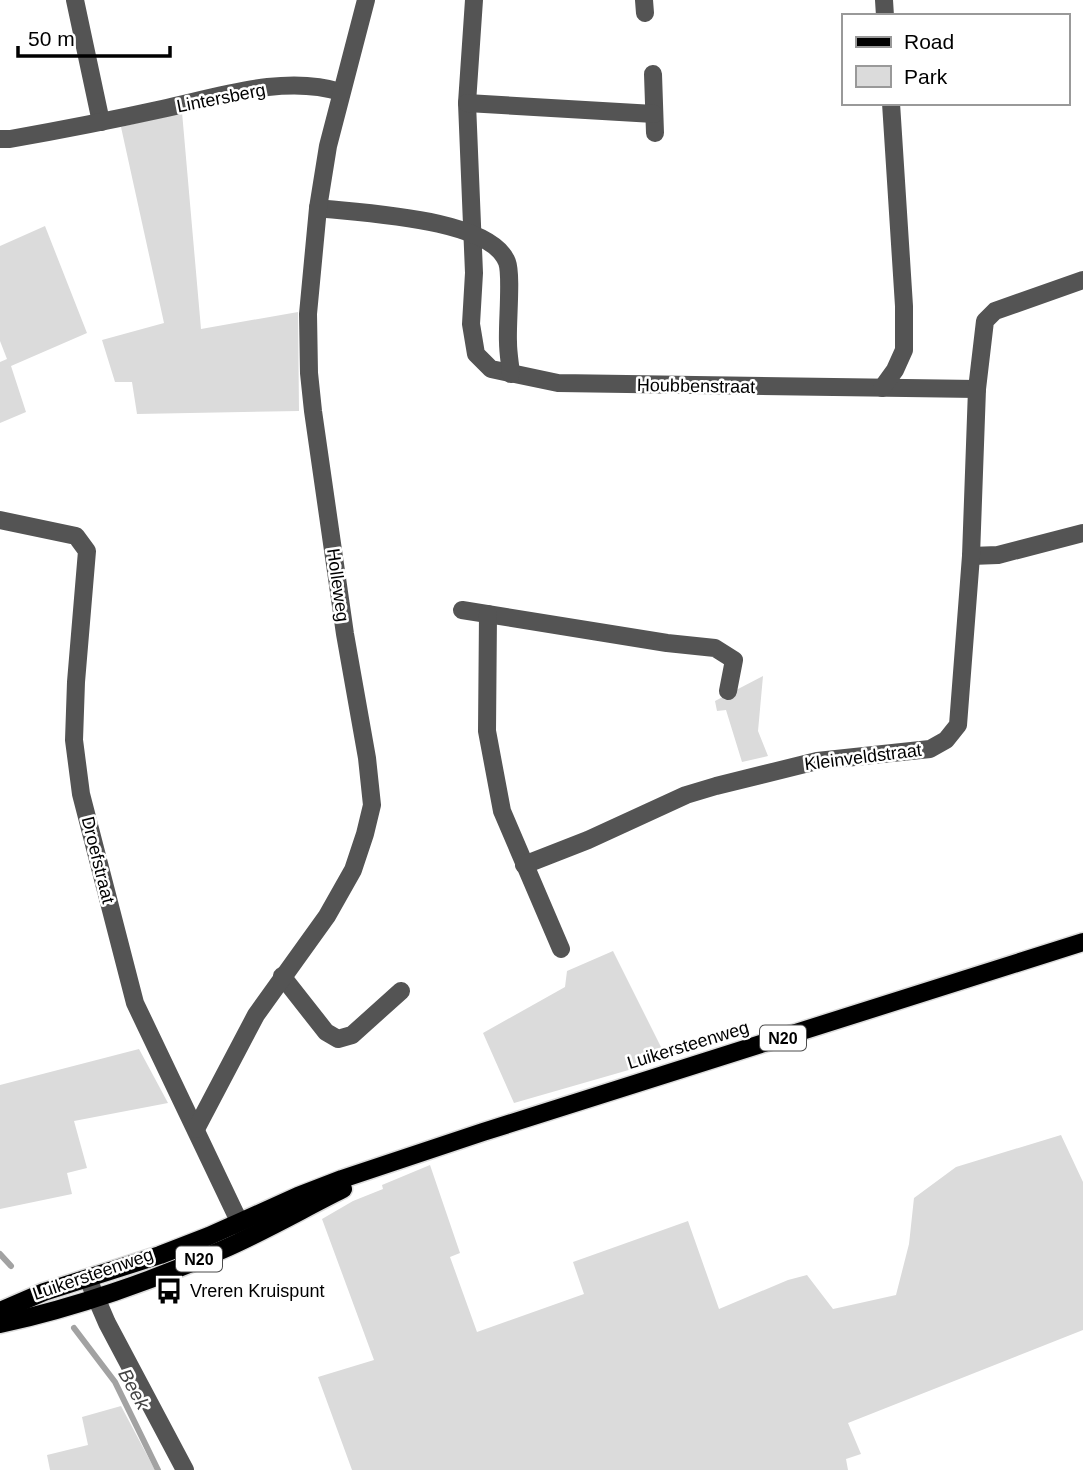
<svg xmlns="http://www.w3.org/2000/svg" width="1083" height="1470" font-family="Arial,sans-serif">
	<style>
		.green { fill: #dbdbdb }
		.lines { fill: none; stroke-linecap: round; stroke-linejoin: round }
		.stream { stroke: #a2a2a2; stroke-width: 6 }
		.major-casing { stroke: #dbdbdb; stroke-width: 21 }
		.minor { stroke: #545454; stroke-width: 18 }
		.major { stroke: #000; stroke-width: 18 }
		.labels { text-anchor: middle; dominant-baseline: central; stroke-width: 5; stroke-linejoin: round; paint-order: stroke }
		.shield { fill: #fff; stroke: #4c4c4c; stroke-width: 2 }
		.shield-label { font-size: 16px; font-weight: bold; fill: #000 }
		.street-label { font-size: 18px; fill: #000; stroke: #fff }
		.poi-label { font-size: 18px; fill: #000; stroke: #fff; text-anchor: start }
		.water-label { font-size: 19px; font-style: italic; fill: #434343; stroke: #fff }
	</style>
	<rect width="100%" height="100%" fill="#fff"/>
	<g class="green">
		<path d="M182,112L201,329L298,312L299,411L137,414L132,382H115L102,340L164,323L121,127Z"/>
		<path d="M45,226L87,333L11,366L26,412L0,423V362L7,359L0,341V246Z"/>
		<path d="M763,676L758,731L768,756L742,762L726,710L717,711L715,701Z"/>
		<path d="M613,951L667,1059L514,1103L483,1033L565,987L567,971Z"/>
		<path d="M139,1049L168,1103L74,1121L87,1168L67,1173L72,1194L0,1209V1085Z"/>
		<path d="M1061,1135L1083,1182V1330L848,1423L861,1454L846,1459L848,1470H352L318,1377L374,1360L322,1219L353,1201L383,1189L382,1185L430,1165L460,1253L450,1257L477,1332L584,1294L573,1262L688,1221L719,1309L788,1280L807,1275L833,1309L896,1295L909,1244L914,1198L956,1167Z"/>
		<path d="M121,1406L155,1470H50L47,1455L88,1445L82,1417Z"/>
	</g>
	<g class="lines">
		<g class="stream">
			<path d="M0,1254L11,1266"/>
			<path d="M74,1328L115,1382L158,1470"/>
		</g>
		<g class="major-casing">
			<g id="major">
				<path d="M0,1311L44,1292L160,1255L209,1236L298,1196L342,1179L483,1132L1083,942"/>
				<path d="M0,1324C74,1308 155,1280 224,1249C265,1231 303,1209 343,1189"/>
			</g>
		</g>
		<g class="minor">
			<path d="M75,0L101,122"/>
			<path d="M474,0L467,103L474,273L471,324L476,354L491,369L558,383L977,389"/>
			<path d="M644,0L645,13"/>
			<path d="M884,0L885,16"/>
			<path d="M653,74L655,133"/>
			<path d="M467,103L654,114"/>
			<path d="M0,139H10C61,130 112,120 162,109C218,97 284,74 341,92"/>
			<path d="M318,208C360,213 490,218 507,262C512,275 507,324 508,342C508,353 510,363 511,374"/>
			<path d="M882,388L895,370L904,350V306L891,103"/>
			<path d="M0,520L76,536L87,551L76,682L74,740L81,794L135,1003L247,1238"/>
			<path d="M971,556L998,555L1083,533"/>
			<path d="M462,610L667,643L715,648L734,660L728,691"/>
			<path d="M488,614L487,731L502,811L561,949"/>
			<path d="M524,865L588,840L686,795L716,786L817,761L930,749L946,740L958,725L971,556L977,389L985,321L995,311L1083,280"/>
			<path d="M282,976L326,1032L338,1039L352,1035L401,991"/>
			<path d="M196,1129L256,1015L327,916L353,870L365,834L372,805L367,758L345,634L313,411L309,373L308,314L318,208L328,146L366,0"/>
			<path d="M88,1279L107,1323L185,1470"/>
		</g>
		<use href="#major" class="major"/>
	</g>
	<defs>
		<g id="bus-bare" transform="scale(2.1)"><path d="M-5-6H5V4H4V6H2V4H-2V6H-4V4H-5ZM-3.5-4V0h7V-4ZM-3.5 1.2v1.5H-2V1.2ZM2 1.2v1.5H3.5V1.2Z" fill="#000" stroke="#fff" stroke-width="2.5" paint-order="stroke"/></g>
	</defs>
	<g fill-rule="evenodd">
		<use href="#bus-bare" x="169" y="1291"/>
	</g>
	<g class="labels">
		<g class="shield">
			<rect x="760" y="1025.5" width="46" height="25" rx="5"/>
			<rect x="176" y="1246.5" width="46" height="25" rx="5"/>
		</g>
		<g class="shield-label">
			<text x="783" y="1038">N20</text>
			<text x="199" y="1259">N20</text>
		</g>
		<g class="street-label">
			<text transform="translate(221 98) rotate(-11)">Lintersberg</text>
			<text transform="translate(696 386) rotate(1)">Houbbenstraat</text>
			<text transform="translate(338 585) rotate(82)">Holleweg</text>
			<text transform="translate(863 757) rotate(-7)">Kleinveldstraat</text>
			<text transform="translate(98 860) rotate(76)">Droefstraat</text>
			<text transform="translate(688 1045) rotate(-17)">Luikersteenweg</text>
			<text transform="translate(93 1274) rotate(-19)">Luikersteenweg</text>
		</g>
		<g class="poi-label">
			<text x="190" y="1291">Vreren Kruispunt</text>
		</g>
		<g class="water-label">
			<text transform="translate(134 1389) rotate(61)">Beek</text>
		</g>
	</g>
	<rect x="842" y="14" width="228" height="91" fill="#ffffff" stroke="#999999" stroke-width="2"/>
	<rect x="856" y="37" width="35" height="10" fill="#000000" stroke="#999999" stroke-width="2"/>
	<text x="904" y="49" font-size="21" fill="#000000">Road</text>
	<rect x="856" y="66" width="35" height="21" fill="#dbdbdb" stroke="#999999" stroke-width="2"/>
	<text x="904" y="84" font-size="21" fill="#000000">Park</text>
	<path d="M18 46v10h152v-10" fill="none" stroke="#000000" stroke-width="3.5"/>
	<text x="28" y="46" font-size="21" fill="#000000" stroke="#ffffff" stroke-width="5" paint-order="stroke">50 m</text>
</svg>
